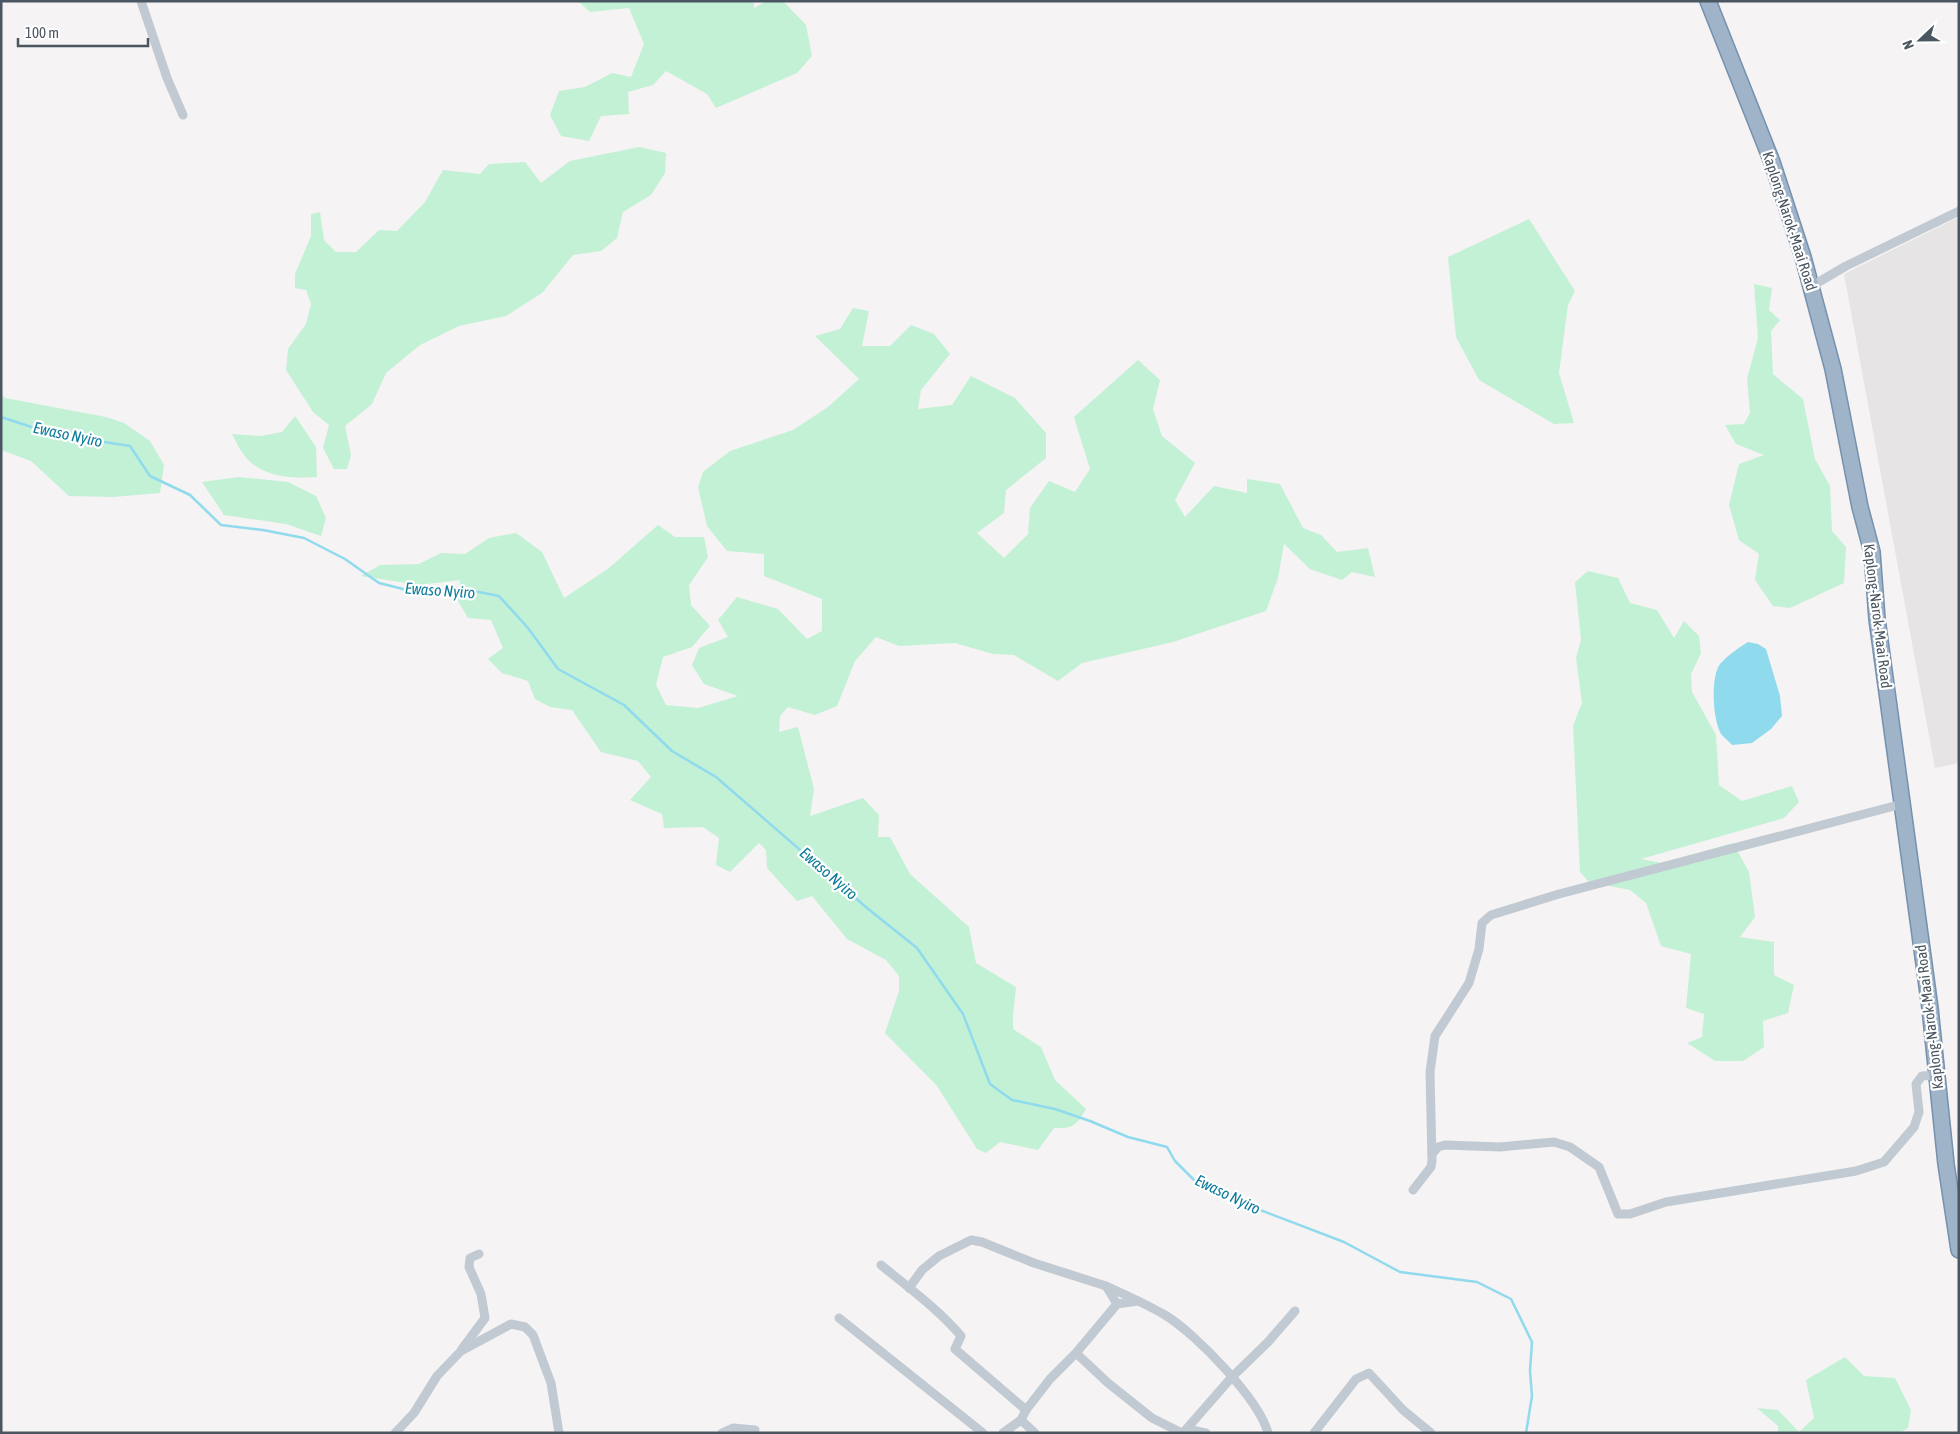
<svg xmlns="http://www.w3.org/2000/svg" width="1960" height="1434" font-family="'Asap Condensed',sans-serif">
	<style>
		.education { fill: #e6e4e5 }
		.green { fill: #c3f1d5 }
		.water { fill: #90daee }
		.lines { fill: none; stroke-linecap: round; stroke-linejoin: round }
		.stream { stroke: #90daee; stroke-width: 2.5 }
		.trunk-casing { stroke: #7690ad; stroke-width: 18 }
		.minor { stroke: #c1cad2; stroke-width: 9 }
		.trunk { stroke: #9fb4c9; stroke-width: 15 }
		.labels { text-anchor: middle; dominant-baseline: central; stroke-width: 4.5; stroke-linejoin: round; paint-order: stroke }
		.street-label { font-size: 15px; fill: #4a5661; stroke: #fff }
		.water-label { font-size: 16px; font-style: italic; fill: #0c7c9b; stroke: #fff }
	</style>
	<rect width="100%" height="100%" fill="#f5f3f3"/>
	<path class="education" d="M1959,217V763L1935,768L1844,274Z"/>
	<g class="green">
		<path d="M578,1H754V8L766,1H783L806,25L812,56L797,73L716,108L707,94L666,71L653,85L628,92L629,114L601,116L589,141L561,136L550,115L559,91L585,87L612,73L631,77L644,44L629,8L590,12Z"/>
		<path d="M639,147L666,153L665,173L651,195L623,212L617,238L601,251L573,255L542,293L506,316L459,326L420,345L386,373L372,404L345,426L351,455L347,469H334L323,448L329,425L313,412L286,370L288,349L306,324L311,304L306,290L295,288V274L311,236V214L320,212L324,240L336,252H356L379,230L397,231L425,202L443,170L480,174L489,164L525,162L541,183L570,161Z"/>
		<path d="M1529,219L1575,291L1568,305L1559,373L1574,423L1554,424L1479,380L1456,337L1448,257Z"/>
		<path d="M1754,284L1772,288L1769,310L1780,320L1771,331L1773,374L1803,399L1815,459L1830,486L1832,531L1846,547L1844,583L1790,608L1773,606L1755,580L1759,554L1739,540L1729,505L1739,464L1764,455L1736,444L1725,425L1744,424L1750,413L1747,379L1758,338Z"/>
		<path d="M853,308L869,311L862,346H890L911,325L934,334L950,354L921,390L918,409L952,405L971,376L1015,398L1046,433V458L1006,490L1004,513L977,533L1004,558L1028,534L1030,508L1049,481L1075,492L1090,469L1074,417L1138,360L1160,380L1153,409L1162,436L1195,463L1175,500L1185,517L1214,486L1247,493V479L1280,484L1303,528L1321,535L1337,552L1368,548L1375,577L1352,572L1342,580L1310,569L1284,544L1278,578L1266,611L1173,642L1082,663L1058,681L1014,655L993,654L955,643L899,646L876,637L855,661L837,706L815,715L788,707L780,716L779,732L798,727L814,789L810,816L863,798L879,815L878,837H890L910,874L969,927L976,963L1016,987L1013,1017V1029L1041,1047L1055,1080L1086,1109C1077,1125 1073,1129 1054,1128L1038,1150L1000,1142L986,1153L977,1149L937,1086L885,1033L899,991V976L886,960L847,939L812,896L797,901L767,868L766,850L759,843L730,872L716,865L719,838L703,827L664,828L662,814L630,800L651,777L638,761L601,752L572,710L550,707L535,699L528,681L502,673L488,659L503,648L491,620L468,618L458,601L460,580L419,585L361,576L380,565L419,564L441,553L465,554L489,538L516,533L542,552L564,598L609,568L658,525L675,537H704L708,557L689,585L691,605L710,626L692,647L663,657L656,685L666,705L698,708L738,696L704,684L692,665L699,648L728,637L718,620L737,597L778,609L807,639L822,631V599L764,576V554L727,551L707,526L698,487L703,472L730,451L793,430L828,407L859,379L815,336L840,329Z"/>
		<path d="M1,394L5,398L106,417L124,423L150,441L164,465L160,493L113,497L69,496L31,461L1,450Z"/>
		<path d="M295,416L316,447L317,477C292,479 260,477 244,455C239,449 236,441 232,434L261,436L282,432Z"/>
		<path d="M239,477L288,482L316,496L326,518L321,536L286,524L224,515L202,482Z"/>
		<path d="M1588,571L1618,578L1630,603L1657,610L1674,638L1684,621L1699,636L1701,653L1691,674L1692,692L1716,735L1719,785L1742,801L1792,786L1799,802L1784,818L1641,859L1662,863L1733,843L1749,872L1755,917L1740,937L1774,942V975L1794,985L1788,1013L1763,1021L1764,1047L1743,1061H1715L1687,1043L1702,1037L1704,1014L1686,1008L1691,954L1661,946L1646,903L1630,890L1589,882L1580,872L1573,726L1582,703L1576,658L1581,640L1575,582Z"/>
		<path d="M1845,1357L1864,1376L1895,1378L1911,1410L1908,1428L1900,1433H1778V1426L1757,1408L1778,1410L1799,1432L1814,1418L1806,1380Z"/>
	</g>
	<path class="water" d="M1748,642L1758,644L1766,649L1780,696L1782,716L1771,729L1752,743L1732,745C1729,741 1724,738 1721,734C1713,720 1710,678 1720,664C1728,655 1738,648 1748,642Z"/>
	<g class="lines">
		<path class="stream" d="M1,417L53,434L130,446L150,476L190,495L221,525L263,530L304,538L345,559L379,583L411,591L458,588L499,596L528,628L558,669L624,705L672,751L716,777L867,908L917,948L963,1014L990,1084L1012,1100L1055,1109L1090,1121L1128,1137L1167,1147L1175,1161L1195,1181L1224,1190L1247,1205L1344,1242L1400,1272L1477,1282L1511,1299L1532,1342L1530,1371L1532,1396L1526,1433"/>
		<g class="trunk-casing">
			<path id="trunk" d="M1708,1L1772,162L1803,257L1833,369L1860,507L1872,552L1877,619L1930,1008L1946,1164L1959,1250"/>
		</g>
		<g class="minor">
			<path d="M141,1L167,78L183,115"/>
			<path d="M1812,286L1846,266L1959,211"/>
			<path d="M1432,1154L1438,1147L1445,1145L1500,1147L1554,1142L1570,1147L1599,1167L1618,1214H1630L1666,1202L1856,1171L1884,1162L1914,1127L1919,1112L1916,1084L1922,1076L1936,1075"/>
			<path d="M1413,1190L1431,1167L1432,1161L1430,1072L1435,1036L1469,983L1479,949L1482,923L1491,915L1559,894L1902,804"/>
			<path d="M881,1265C909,1288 938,1309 961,1336L955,1349L1026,1410"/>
			<path d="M1106,1286C1126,1295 1146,1304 1165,1315C1195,1333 1259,1399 1268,1433"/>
			<path d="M909,1288L922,1270L939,1256L971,1240L982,1242L1034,1263L1106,1286L1117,1304"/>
			<path d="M839,1318L983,1433"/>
			<path d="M462,1349L485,1318L481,1294L469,1267L470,1258L479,1254"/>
			<path d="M1076,1353L1108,1383L1152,1418L1182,1433"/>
			<path d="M1021,1420L1035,1433"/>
			<path d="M1187,1429L1206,1433"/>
			<path d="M395,1433L414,1413L437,1376L461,1351L511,1324L525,1327L533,1335L551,1383L559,1433"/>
			<path d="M722,1433L733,1428L755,1430"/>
			<path d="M1003,1433L1021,1420L1026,1410L1050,1379L1076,1353L1117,1304L1138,1301"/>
			<path d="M1183,1433L1231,1378L1268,1342L1295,1311"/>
			<path d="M1314,1433L1356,1379L1369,1373L1403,1410L1431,1433"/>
		</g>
		<use href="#trunk" class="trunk"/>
	</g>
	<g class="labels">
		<g class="street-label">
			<text transform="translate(1790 221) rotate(72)">Kaplong-Narok-Maai Road</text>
			<text transform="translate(1878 616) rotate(83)">Kaplong-Narok-Maai Road</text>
			<text transform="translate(1929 1017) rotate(-97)">Kaplong-Narok-Maai Road</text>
		</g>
		<g class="water-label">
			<text transform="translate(68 434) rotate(12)">Ewaso Nyiro</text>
			<text transform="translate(440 590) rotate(4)">Ewaso Nyiro</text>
			<text transform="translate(829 873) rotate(41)">Ewaso Nyiro</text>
			<text transform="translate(1228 1194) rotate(26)">Ewaso Nyiro</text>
		</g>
	</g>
	<rect width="1960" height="1434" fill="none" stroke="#4a5661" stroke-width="5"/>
	<g transform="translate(1920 40) rotate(248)" stroke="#ffffff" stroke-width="4" paint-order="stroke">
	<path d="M0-4L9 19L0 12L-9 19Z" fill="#4a5661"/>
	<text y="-8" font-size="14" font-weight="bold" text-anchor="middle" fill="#4a5661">N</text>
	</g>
	<path d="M18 38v8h130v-8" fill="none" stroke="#4a5661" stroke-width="2.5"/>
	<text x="25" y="38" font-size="15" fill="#4a5661" stroke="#ffffff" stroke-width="4" paint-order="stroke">100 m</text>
</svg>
